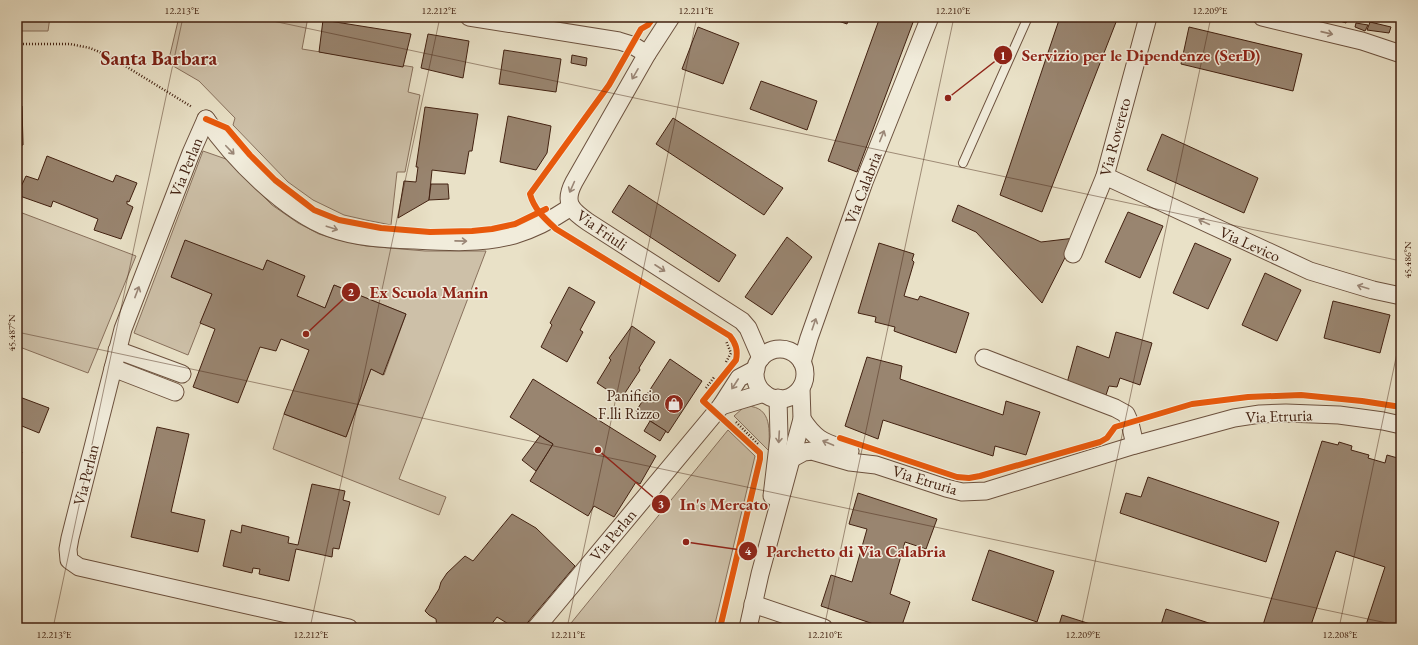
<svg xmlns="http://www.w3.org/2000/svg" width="1418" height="645" font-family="'EB Garamond',serif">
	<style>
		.green { fill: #cdc0a8; stroke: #88705c }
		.building { fill: #998570; stroke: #422111 }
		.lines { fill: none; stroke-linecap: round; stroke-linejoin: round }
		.lane-casing { stroke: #6c513e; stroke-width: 10 }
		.street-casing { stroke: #6c513e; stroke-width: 19 }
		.path { stroke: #422111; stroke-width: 2.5; stroke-dasharray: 1 2; stroke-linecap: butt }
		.lane { stroke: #f1ecdb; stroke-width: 8 }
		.street { stroke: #f1ecdb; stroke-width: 17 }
		.cycleway-casing { stroke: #f1ecdb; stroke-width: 8 }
		.cycleway { stroke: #e8590c; stroke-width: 6 }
		.oneway { stroke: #9a8676 }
		.ticks { fill: none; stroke: #422111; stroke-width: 1; stroke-opacity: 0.45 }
		.labels { text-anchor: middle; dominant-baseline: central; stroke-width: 3; stroke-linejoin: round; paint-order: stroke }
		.street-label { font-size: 16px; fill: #422111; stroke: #f1ecdb }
		.poi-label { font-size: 16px; fill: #422111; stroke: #f1ecdb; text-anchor: end }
		.district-label { font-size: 20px; font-weight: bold; fill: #7a1f14; stroke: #f1ecdb }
		.leader { fill: none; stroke: #8f2418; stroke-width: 1.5 }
		.callout-dot { fill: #8f2418; stroke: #f1ecdb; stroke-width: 1.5 }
		.mark-label { font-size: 12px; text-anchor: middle; font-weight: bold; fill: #fff }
		.callout-label { font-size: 17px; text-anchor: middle; font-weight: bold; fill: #8f2418; stroke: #f1ecdb; stroke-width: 3; stroke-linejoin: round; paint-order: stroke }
		.neatline { fill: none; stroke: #422111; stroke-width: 1.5 }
		.ticks-label { font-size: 10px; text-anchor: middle; fill: #422111 }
	</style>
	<rect width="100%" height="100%" fill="#e9e1c7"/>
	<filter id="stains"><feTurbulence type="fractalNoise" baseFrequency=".005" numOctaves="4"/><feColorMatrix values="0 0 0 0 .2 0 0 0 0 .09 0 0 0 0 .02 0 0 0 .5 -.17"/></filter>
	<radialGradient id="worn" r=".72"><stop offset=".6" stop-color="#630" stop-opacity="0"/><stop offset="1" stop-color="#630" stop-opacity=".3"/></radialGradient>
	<g class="green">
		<path d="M17,17H50L48,31H17Z"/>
		<path d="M179,17H308L302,49L413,67L408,92L420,95L405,172H397L391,225L366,220L344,215L313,200L288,182L233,125L235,118L199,81L168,63Z"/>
		<path d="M203,151L226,159L272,205L298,223L319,234L339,240L366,246L425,251H486L399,479L446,497L439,515L273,449L284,414L346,437L371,369L384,375L406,314L334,285L325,308L297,296L304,276L267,260L263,270L171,277L212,294L188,355L134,333Z"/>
		<path d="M17,211L136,256L88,373L17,346Z"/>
		<path d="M747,406C773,407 769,432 769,451L734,416L743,408Z"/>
		<path d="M728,430L755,456L714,628H567Z"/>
	</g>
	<g class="building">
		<path d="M827,17H849L847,24Z"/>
		<path d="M880,17H915L857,172L828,161Z"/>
		<path d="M1060,17H1118L1042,212L1000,195Z"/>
		<path d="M1328,17H1348L1346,23Z"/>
		<path d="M323,20L411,34L403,67L319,52Z"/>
		<path d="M1370,22L1391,27L1389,33L1367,30Z"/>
		<path d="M1356,23L1368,25L1365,31L1355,27Z"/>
		<path d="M698,27L739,43L723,84L682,69Z"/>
		<path d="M1189,27L1302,54L1293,91L1181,64Z"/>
		<path d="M428,34L469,41L463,78L421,68Z"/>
		<path d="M504,50L561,59L556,92L499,84Z"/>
		<path d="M572,55L587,58L586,66L571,63Z"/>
		<path d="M761,81L817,101L807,130L750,109Z"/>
		<path d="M17,106H22L23,145L17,146Z"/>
		<path d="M425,107L478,114L472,151H469L465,174L432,170L429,200L398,218L404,181L416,182L418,167H416Z"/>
		<path d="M508,116L551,126L547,153L536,170L500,162Z"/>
		<path d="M673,118L783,188L764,215L656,144Z"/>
		<path d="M1162,134L1258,178L1244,213L1147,170Z"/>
		<path d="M47,156L113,182L116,175L137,183L129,202L127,201V204L133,207L121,239L94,230L98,219L53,201L51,207L17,195L26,176L38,180Z"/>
		<path d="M431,184H448L449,199L429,200Z"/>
		<path d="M629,185L736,255L719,282L612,212Z"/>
		<path d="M958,205L1041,242L1075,238L1042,303L976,232L952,221Z"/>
		<path d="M1128,212L1163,226L1140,278L1105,262Z"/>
		<path d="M787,237L812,257L772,315L745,297Z"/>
		<path d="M185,240L263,270L267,260L305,276L297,296L325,308L334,285L406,314L383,375L371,369L346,437L284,414L309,350L281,339L276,351L260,347L238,403L193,387L215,329L200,323L212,294L171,277Z"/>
		<path d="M879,243L914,254L912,260L914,262L904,296L918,300L920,296L969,313L956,353L894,331L895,327L875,322L876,317L858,313Z"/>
		<path d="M1195,243L1231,259L1208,309L1173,293Z"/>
		<path d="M1265,273L1301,290L1277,341L1242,325Z"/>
		<path d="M569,287L595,302L580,330L583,332L567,362L541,347L552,325L550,323Z"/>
		<path d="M1333,301L1390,315L1380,353L1324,338Z"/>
		<path d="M632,326L655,342L639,368L640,370L621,399L597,383L611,360L609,358Z"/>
		<path d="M1116,332L1152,343L1140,385L1120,378L1117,387L1109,386L1106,395L1067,383L1077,346L1109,358Z"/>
		<path d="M867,357L902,366L900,379L1003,415L1006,401L1040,412L1026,455L995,446L993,456L883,420L878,439L845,426Z"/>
		<path d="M670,359L702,381L668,433L636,411Z"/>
		<path d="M533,379L656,456L640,484L636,482L614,517L594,506L588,516L530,481L553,444L510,417Z"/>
		<path d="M17,396L49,408L39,433L17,424Z"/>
		<path d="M650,421L666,431L660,441L644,431Z"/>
		<path d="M157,427L189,434L171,512L205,520L198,552L131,537Z"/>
		<path d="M540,436L553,444L536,471L522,460Z"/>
		<path d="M1322,441L1338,445L1339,442L1352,446L1351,450L1369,455L1368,458L1385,463L1387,455L1401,459V628H1365L1385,567L1336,551L1310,628H1262Z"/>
		<path d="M17,450L22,452L17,466Z"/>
		<path d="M1148,477L1279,522L1266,562L1120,513L1126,493L1141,497Z"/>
		<path d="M312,484L345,491L343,500L350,502L339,549L333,548L332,557L296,549L289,581L259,574L260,569L253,568L252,573L223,566L231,530L241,533L242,525L289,537L288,543L298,545Z"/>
		<path d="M858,493L937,519L926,549L905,542L890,594L910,602L901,628H885L821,606L831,575L852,582L867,529L849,524Z"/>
		<path d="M512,514L536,528L575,566L523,628H515L497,617L490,626L492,628H437L436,619L429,615L425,611L439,589L441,582L447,573L465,556L473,561Z"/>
		<path d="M989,550L1054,571L1037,622L972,600Z"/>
		<path d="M1166,609L1224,628H1160Z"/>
		<path d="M1062,615L1103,628H1058Z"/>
	</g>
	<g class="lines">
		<g class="lane-casing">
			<path id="lane" d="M963,163L1028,17"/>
		</g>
		<g class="street-casing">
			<g id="street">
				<path d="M469,17L619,41L632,45L647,54"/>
				<path d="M671,17L647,54L574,182C563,203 571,210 588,222L742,321L748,328L761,358"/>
				<path d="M1262,17L1362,41L1401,54"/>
				<path d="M206,119L191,153L123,329L70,538L68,549L69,560L79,567L349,628"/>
				<path d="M206,119C232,158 286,212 330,228C357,238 387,239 414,240C448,242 482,244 514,235C535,229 553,219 571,207"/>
				<path d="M1105,176L1310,271L1373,290L1401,296"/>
				<path d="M1073,254L1105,176L1148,17"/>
				<circle cx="780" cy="374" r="25"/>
				<path d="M117,350L182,374"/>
				<path d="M984,358L1115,408L1126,414L1130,423L1135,445"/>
				<path d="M802,362L809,338L864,182L930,17"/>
				<path d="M113,368L175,392"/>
				<path d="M721,406L764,393"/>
				<path d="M802,419C817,442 825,442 850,451"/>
				<path d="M791,459L804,452L812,451L850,462L876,465L946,488L962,492L986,491L1135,445L1234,418L1260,414L1286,413L1339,415L1383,421L1401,425"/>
				<path d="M772,496L779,437L778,398"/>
				<path d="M753,604L824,628"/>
				<path d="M536,628L721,406L739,378L756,369"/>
				<path d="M748,628L760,574L802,419L801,388"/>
			</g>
		</g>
		<g class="path">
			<path d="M17,44H70L90,48L109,56L192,107"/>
			<path d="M726,362L731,353L726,341"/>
			<path d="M706,388L715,376"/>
			<path d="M736,422L758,444"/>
		</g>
		<use href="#lane" class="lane"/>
		<use href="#street" class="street"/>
		<g class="cycleway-casing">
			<g id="cycleway">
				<path d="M654,17L648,25L641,29L609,85L530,194C534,209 544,218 556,229L730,336C736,344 738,350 736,360L703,401L760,453V459L720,628"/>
				<path d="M206,119L227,128L250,155L275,180L305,203L314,210L339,220L381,228L430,232L472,231L492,229L515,224L546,209"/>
				<path d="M840,438L957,477L969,478L980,476L1100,442L1107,438L1115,427L1192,404L1248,397L1301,395L1362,401L1401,407"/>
			</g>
		</g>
		<use href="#cycleway" class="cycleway"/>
	</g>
	<defs><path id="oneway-shaft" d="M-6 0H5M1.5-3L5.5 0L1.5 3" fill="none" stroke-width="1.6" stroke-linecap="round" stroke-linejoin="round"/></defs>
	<g class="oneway">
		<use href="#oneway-shaft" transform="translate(1327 33) rotate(13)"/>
		<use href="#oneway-shaft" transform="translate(635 74) rotate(120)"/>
		<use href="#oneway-shaft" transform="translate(882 136) rotate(-68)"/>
		<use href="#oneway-shaft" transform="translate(230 150) rotate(46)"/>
		<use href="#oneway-shaft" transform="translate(572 187) rotate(114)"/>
		<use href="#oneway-shaft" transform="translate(1204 222) rotate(-155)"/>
		<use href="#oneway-shaft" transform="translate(332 228) rotate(18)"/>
		<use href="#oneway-shaft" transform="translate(461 241) rotate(1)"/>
		<use href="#oneway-shaft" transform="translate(660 268) rotate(33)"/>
		<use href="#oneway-shaft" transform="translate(1363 287) rotate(-163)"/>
		<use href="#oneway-shaft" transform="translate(137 292) rotate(-69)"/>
		<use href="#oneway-shaft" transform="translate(814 324) rotate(-71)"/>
		<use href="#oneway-shaft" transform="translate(735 384) rotate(123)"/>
		<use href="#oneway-shaft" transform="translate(779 437) rotate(93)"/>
		<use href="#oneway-shaft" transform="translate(828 443) rotate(-157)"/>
	</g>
	<path class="ticks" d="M254,17L1401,261M17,332L1401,626M53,628L183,17M310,628L440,17M567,628L697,17M824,628L954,17M1081,628L1211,17M1339,628L1401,334"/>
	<defs>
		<g id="shop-disc" transform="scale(1)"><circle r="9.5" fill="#8f2418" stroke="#f1ecdb"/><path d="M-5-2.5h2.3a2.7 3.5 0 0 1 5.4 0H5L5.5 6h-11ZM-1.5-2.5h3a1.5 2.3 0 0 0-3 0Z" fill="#fff"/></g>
	</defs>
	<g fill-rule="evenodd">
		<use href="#shop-disc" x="674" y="404"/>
	</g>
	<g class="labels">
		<g class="street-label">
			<text transform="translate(1115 137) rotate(-75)">Via Rovereto</text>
			<text transform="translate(186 167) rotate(-68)">Via Perlan</text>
			<text transform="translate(863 188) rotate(-69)">Via Calabria</text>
			<text transform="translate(602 230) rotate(35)">Via Friuli</text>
			<text transform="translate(1250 244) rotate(24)">Via Levico</text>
			<text transform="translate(1279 416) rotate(-2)">Via Etruria</text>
			<text transform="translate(86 475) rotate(-76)">Via Perlan</text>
			<text transform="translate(925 480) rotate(17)">Via Etruria</text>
			<text transform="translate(613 535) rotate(-50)">Via Perlan</text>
		</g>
		<g class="poi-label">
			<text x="660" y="395">Panificio<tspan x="660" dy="18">F.lli Rizzo</tspan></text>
		</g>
		<g class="district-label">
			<text x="159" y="58">Santa Barbara</text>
		</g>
	</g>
	<path class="leader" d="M948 98L1003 55M306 334L351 292M598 450L661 504M686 542L748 551"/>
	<g class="callout-dot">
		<circle cx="948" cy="98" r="4"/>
		<circle cx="306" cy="334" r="4"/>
		<circle cx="598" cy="450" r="4"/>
		<circle cx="686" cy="542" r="4"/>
		<circle cx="1003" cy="55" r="10"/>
		<circle cx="351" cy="292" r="10"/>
		<circle cx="661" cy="504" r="10"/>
		<circle cx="748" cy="551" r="10"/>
	</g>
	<g class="mark-label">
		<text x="1003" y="60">1</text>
		<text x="351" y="296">2</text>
		<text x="661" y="508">3</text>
		<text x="748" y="555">4</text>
	</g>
	<g class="callout-label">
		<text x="1141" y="61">Servizio per le Dipendenze (SerD)</text>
		<text x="429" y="298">Ex Scuola Manin</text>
		<text x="724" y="510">In's Mercato</text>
		<text x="856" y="557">Parchetto di Via Calabria</text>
	</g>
	<rect width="1418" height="645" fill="none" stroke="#e9e1c7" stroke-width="44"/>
	<rect x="22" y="22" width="1374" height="601" class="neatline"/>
	<g class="ticks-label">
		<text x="182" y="14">12.213°E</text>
		<text x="439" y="14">12.212°E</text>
		<text x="696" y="14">12.211°E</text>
		<text x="953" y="14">12.210°E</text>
		<text x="1210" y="14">12.209°E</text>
		<text transform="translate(1407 260) rotate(-90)" y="4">45.486°N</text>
		<text transform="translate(11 333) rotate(-90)" y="4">45.487°N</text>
		<text x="54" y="638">12.213°E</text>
		<text x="311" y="638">12.212°E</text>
		<text x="568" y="638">12.211°E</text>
		<text x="825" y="638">12.210°E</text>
		<text x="1083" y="638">12.209°E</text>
		<text x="1340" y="638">12.208°E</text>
	</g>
	<rect width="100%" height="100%" filter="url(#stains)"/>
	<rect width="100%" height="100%" fill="url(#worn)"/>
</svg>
